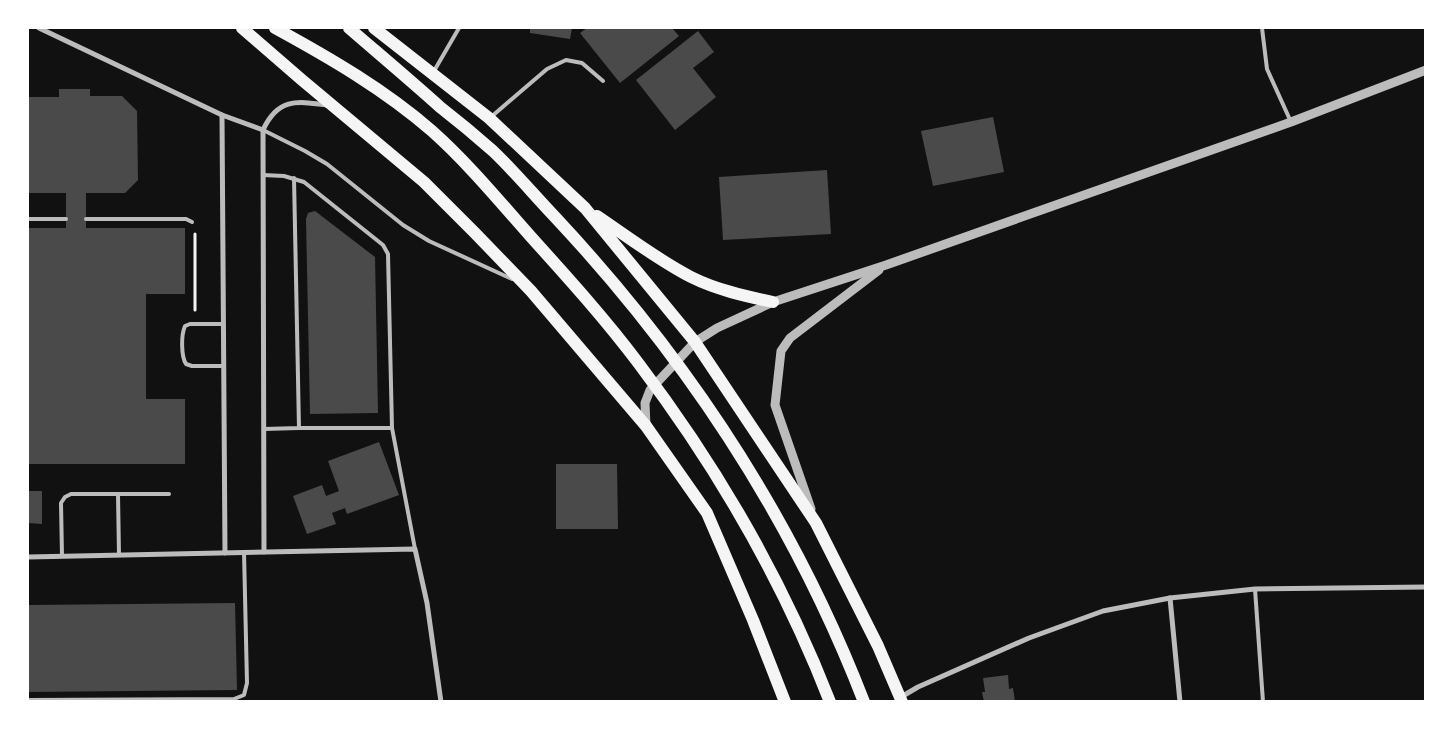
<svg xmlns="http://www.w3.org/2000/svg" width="1453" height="729" font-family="'Crimson Pro',serif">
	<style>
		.building { fill: #4a4a4a }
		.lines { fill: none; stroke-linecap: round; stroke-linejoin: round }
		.path { stroke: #f5f5f5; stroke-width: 3 }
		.service { stroke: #bcbcbc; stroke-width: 4 }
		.minor { stroke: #bcbcbc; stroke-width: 5 }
		.tertiary { stroke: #bcbcbc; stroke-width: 9 }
		.primary { stroke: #f5f5f5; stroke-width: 12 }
	</style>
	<rect width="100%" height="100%" fill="#111"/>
	<g class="building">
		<path d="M530,28H572L570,39L530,33Z"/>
		<path d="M587,28H672L679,36L620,83L580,33Z"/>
		<path d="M698,31L714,52L693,68L716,97L675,130L636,80Z"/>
		<path d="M59,89H90V96H122L137,111L138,180L125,193H86V228H185V294H146V399H185V464H28V228H66V193H28V97H59Z"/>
		<path d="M993,117L1004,172L933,186L921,131Z"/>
		<path d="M827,170L831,234L723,240L719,177Z"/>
		<path d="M315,211L375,257L378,413L310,414L306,219L308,213Z"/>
		<path d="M379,442L399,495L347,514L345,508L332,513L336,524L307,534L293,496L322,485L326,496L339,491L328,461Z"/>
		<path d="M556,464H617L618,529H556Z"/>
		<path d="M28,491H42V524L28,523Z"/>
		<path d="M235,603L237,690L28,692V605Z"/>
		<path d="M1008,675L1009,689L1013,688L1015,702H984L982,692H985L983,678Z"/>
	</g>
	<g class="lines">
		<path class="path" d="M195,234V310"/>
		<g class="service">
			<path d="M1262,28L1267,69L1291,122"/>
			<path d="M434,71L459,28"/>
			<path d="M491,117L547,69L566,60L582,63L603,81"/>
			<path d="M263,130L305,151L327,164L403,225L429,241L512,279"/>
			<path d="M263,175L284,176L304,182L383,245L388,254L392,428L415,549"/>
			<path d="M28,219H66"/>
			<path d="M86,219H186L192,222"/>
			<path d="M223,324H190L185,326C181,335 181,356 186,364L192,366H224"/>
			<path d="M299,428H392"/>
			<path d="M264,429L299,428L294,178"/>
			<path d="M118,494H169"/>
			<path d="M62,556L61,503L65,497L71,494H118L119,555"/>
			<path d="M1255,589L1263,702"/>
			<path d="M28,700L234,699L244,695L247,683L244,552"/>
		</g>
		<g class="minor">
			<path d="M39,28L222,115L263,130"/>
			<path d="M222,115L225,553"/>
			<path d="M264,552L263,130C278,98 296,101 327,105"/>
			<path d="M28,557L415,549L427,603L441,702"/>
			<path d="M1170,598L1180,702"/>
			<path d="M901,697L918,687L1029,638L1103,611L1170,598L1255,589L1426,587"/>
		</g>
		<g class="tertiary">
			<path d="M646,426L645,403L650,390L695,342L717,328L773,302L886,265L1291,122L1426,70"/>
			<path d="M811,509L775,405L781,351L790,338L879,270"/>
		</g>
		<g class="primary">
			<path d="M242,28L302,80L424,182L475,233L531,291L646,426L707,513L753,620L785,702"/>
			<path d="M275,28C330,58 385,90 432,131C468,163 500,202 532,238C569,279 606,320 639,364C717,467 783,581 830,702"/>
			<path d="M349,28C379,54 410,80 440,107C458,121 476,136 493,151C515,172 534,195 555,217C687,358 794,521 864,702"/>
			<path d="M374,28L489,118L585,208L695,342L816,523L878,646L902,702"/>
			<path d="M597,216C628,237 658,260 691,277C717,290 745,296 773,302"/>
		</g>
	</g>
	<rect width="1453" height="729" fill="none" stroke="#ffffff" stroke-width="58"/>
</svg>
